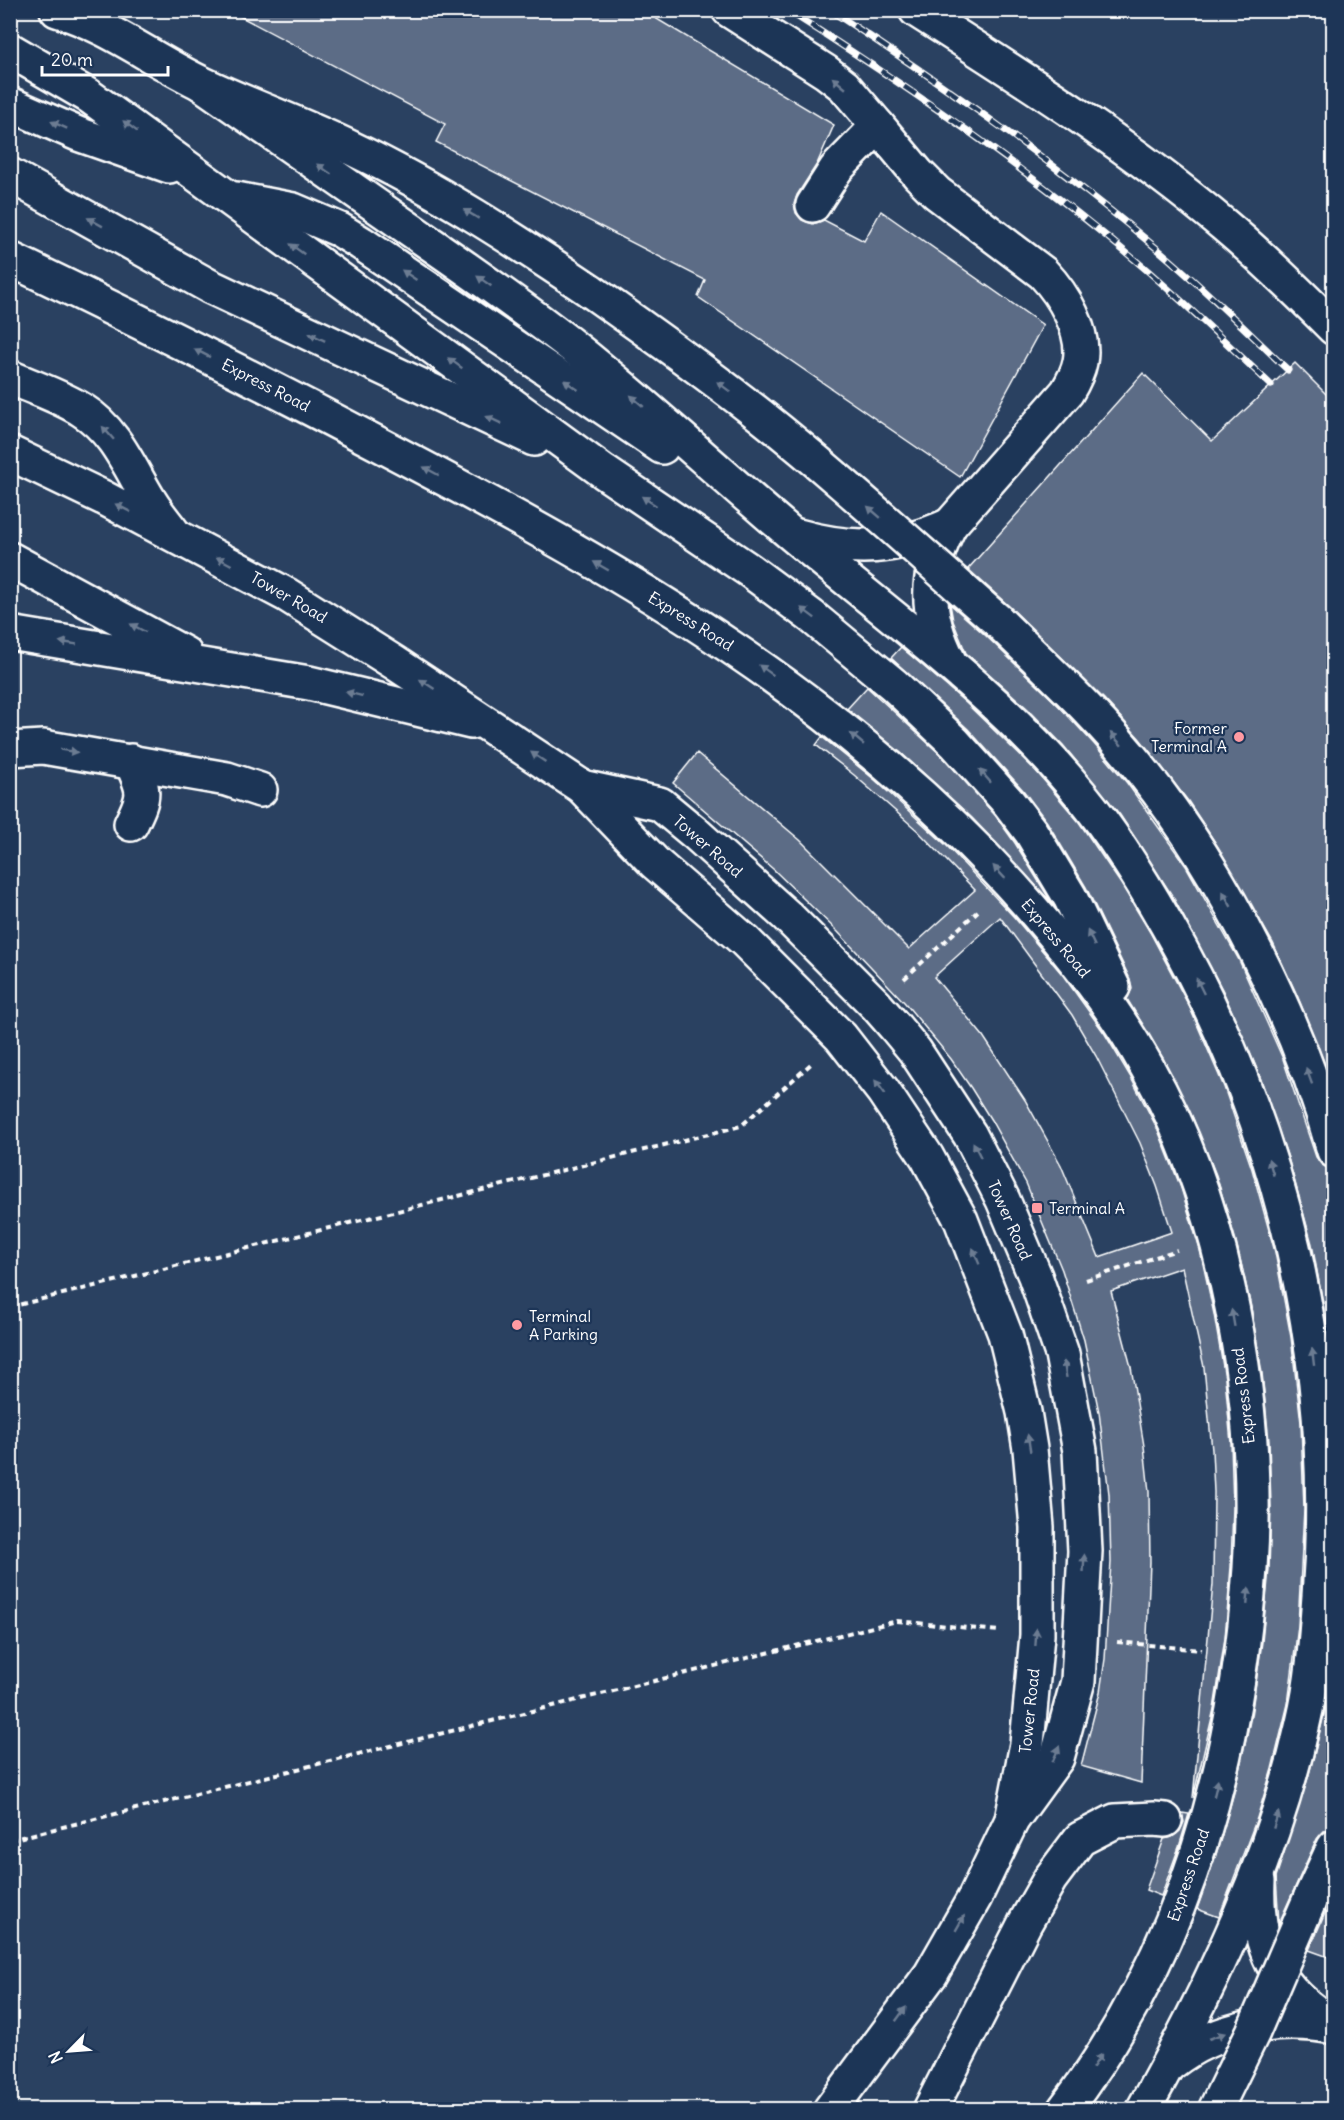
<svg xmlns="http://www.w3.org/2000/svg" width="1344" height="2120" font-family="Delius,sans-serif">
	<style>
		.building { fill: #5b6c86; stroke: #fff; stroke-width: 1.5; fill-rule: evenodd }
		.lines { fill: none; stroke-linecap: round; stroke-linejoin: round }
		.minor-casing { stroke: #fff; stroke-width: 38 }
		.path { stroke: #fff; stroke-width: 4; stroke-dasharray: 6 4.5; stroke-linecap: butt }
		.minor { stroke: #1d3557; stroke-width: 33 }
		.rail-casing { stroke: #fff; stroke-width: 7 }
		.rail { stroke: #1d3557; stroke-width: 4.5; stroke-dasharray: 14; stroke-linecap: butt }
		.minor-bridge-casing { stroke: #fff; stroke-width: 38; stroke-linecap: butt }
		.minor-bridge { stroke: #1d3557; stroke-width: 33 }
		.oneway { fill: #6c7c92 }
		.poi-dot { fill: #ff9aa2; stroke: #1d3557; stroke-width: 2 }
		.labels { text-anchor: middle; dominant-baseline: central; stroke-width: 4.5; stroke-linejoin: round; paint-order: stroke }
		.street-label { font-size: 16px; fill: #fff; stroke: #1d3557 }
		.poi-label { font-size: 16px; fill: #fff; stroke: #1d3557; text-anchor: start }
	</style>
	<rect width="100%" height="100%" fill="#2a4161"/>
	<filter id="ink" filterUnits="userSpaceOnUse"><feTurbulence type="fractalNoise" baseFrequency=".0167" numOctaves="2"/><feDisplacementMap in="SourceGraphic" scale="12" xChannelSelector="R" yChannelSelector="G"/><feConvolveMatrix kernelMatrix="1 2 1 2 8 2 1 2 1" color-interpolation-filters="sRGB"/></filter>
	<g filter="url(#ink)">
		<g class="building">
			<path d="M228,10H642L834,125L817,164L797,195L794,204L796,213L802,220L813,224L824,220L864,241L881,211L1043,325L960,477L698,297L705,280L436,142L445,124Z"/>
			<path d="M1295,363L1334,402V1087L1297,995L1273,943L1218,847L1188,801L1140,739L1104,699L1010,607L968,569L1143,373L1212,441Z"/>
			<path d="M950,604L984,634L1059,706L1094,744L1127,783L1186,866L1239,960L1283,1059L1316,1157L1322,1165L1334,1169V1379L1328,1331L1312,1244L1288,1158L1259,1074L1223,991L1173,897L1120,815L1063,745L1028,709L966,653L953,621Z"/>
			<path d="M901,647L966,703L1036,771L1079,822L1121,884L1150,932L1190,1008L1224,1087L1252,1169L1275,1252L1291,1337L1301,1423L1304,1509L1298,1626L1288,1704L1272,1769L1257,1818L1219,1917L1197,1909L1215,1858L1235,1789L1251,1716L1262,1642L1269,1569L1271,1507L1269,1441L1262,1373L1251,1307L1236,1241L1216,1175L1192,1116L1163,1058L1127,999L1132,989L1130,979L1086,887L1047,822L1023,790L968,729L891,658Z"/>
			<path d="M867,687L942,756L995,815L1015,843L1052,903L972,818L900,752L847,709Z"/>
			<path d="M822,737L875,780L946,845L1014,917L1062,974L1105,1034L1130,1076L1158,1130L1181,1188L1200,1250L1214,1314L1225,1378L1231,1443L1233,1506L1231,1567L1225,1638L1214,1709L1193,1798L1213,1584L1214,1492L1212,1450L1204,1367L1182,1267L1111,1291L1131,1367L1144,1446L1149,1492L1150,1562L1141,1783L1081,1766L1100,1692L1105,1659L1111,1562L1109,1494L1099,1412L1084,1340L1062,1270L1026,1183L991,1120L971,1088L951,1059L905,1003L838,932L773,869L673,783L697,753L800,840L909,949L975,890L918,831L854,775L816,745ZM1000,917L1072,1015L1096,1056L1140,1143L1157,1186L1172,1232L1099,1257L1061,1165L1025,1100L983,1036L934,977Z"/>
			<path d="M1334,1649V1828L1324,1831L1317,1839L1279,1923L1276,1877L1308,1778L1325,1711Z"/>
			<path d="M1182,1813L1189,1814L1179,1847L1161,1896L1146,1890L1164,1839L1172,1837L1180,1831L1184,1822Z"/>
			<path d="M1334,1893V1959L1309,1950Z"/>
		</g>
		<g class="lines">
			<g class="minor-casing">
				<g id="minor">
					<path d="M57,10C110,26 154,61 203,84C252,107 304,125 353,149C437,189 515,240 591,291"/>
					<path d="M729,10L826,72L844,86L878,126"/>
					<path d="M916,10C1021,77 1128,144 1224,225C1262,257 1298,292 1334,328"/>
					<path d="M10,50L89,96L604,472L749,570L811,616L894,685L955,743L1009,803L1031,832L1070,897L1113,987"/>
					<path d="M202,84C272,133 342,181 411,230C467,269 523,307 576,349C649,407 718,472 789,532C889,616 998,693 1082,796C1114,835 1141,879 1166,923C1282,1124 1338,1364 1319,1596C1316,1638 1313,1681 1303,1723C1273,1859 1211,1988 1143,2110"/>
					<path d="M10,104L78,134L169,166"/>
					<path d="M10,175L209,286L534,439"/>
					<path d="M236,199L293,210L340,230L361,243L662,447"/>
					<path d="M813,205L836,169L878,126L918,174L937,193L1043,273C1063,294 1086,332 1080,362C1078,373 1073,382 1067,392L950,525C925,574 924,612 949,661"/>
					<path d="M10,259C140,321 267,385 394,452C629,575 851,702 1028,904C1072,955 1114,1007 1147,1067C1227,1208 1261,1407 1250,1568C1237,1762 1184,1953 1064,2110"/>
					<path d="M10,377C34,388 60,396 82,410C116,431 130,469 150,501C156,511 164,521 172,531"/>
					<path d="M10,453L104,498L287,595L395,663L582,787L655,863L745,941L841,1037L883,1091L927,1157L961,1220L1005,1334L1024,1412L1030,1449L1037,1527V1635L1027,1744L1012,1820"/>
					<path d="M798,536C855,552 896,549 950,525"/>
					<path d="M10,559L185,654"/>
					<path d="M997,620C1047,669 1099,716 1142,771C1225,875 1299,1023 1334,1151"/>
					<path d="M10,633L309,683L471,722"/>
					<path d="M10,749L43,747L227,779L260,790"/>
					<path d="M582,787L660,804L695,833L787,916L876,1005L896,1028L915,1051L970,1135L1003,1200L1035,1276L1062,1354L1080,1451L1085,1551L1078,1681L1057,1758L1012,1820L975,1897L931,1974L830,2110"/>
					<path d="M131,824C146,794 145,792 131,761"/>
					<path d="M1258,1881C1255,1946 1276,1991 1334,2024"/>
					<path d="M1310,1899L1334,1847"/>
					<path d="M1171,2063C1215,2028 1278,2016 1334,2027"/>
					<path d="M930,2110L1025,1923L1050,1879L1080,1839L1115,1821L1154,1819L1165,1820"/>
				</g>
			</g>
			<g class="path">
				<path d="M904,979L980,909"/>
				<path d="M1086,1280L1177,1250"/>
				<path d="M10,1307L741,1126L812,1063"/>
				<path d="M1117,1642L1202,1650"/>
				<path d="M10,1840L897,1621L999,1631"/>
			</g>
			<use href="#minor" class="minor"/>
			<g class="rail-casing">
				<g id="rail">
					<path d="M787,10C912,89 1035,174 1148,271C1190,308 1230,346 1271,385"/>
					<path d="M830,10C944,85 1056,163 1161,252C1205,289 1246,330 1288,370"/>
				</g>
			</g>
			<use href="#rail" class="rail"/>
			<g class="minor-bridge-casing">
				<g id="minor-bridge">
					<path d="M591,291C648,331 705,372 760,415C842,480 918,551 997,620"/>
					<path d="M1215,2110L1253,2032L1310,1899"/>
				</g>
			</g>
			<use href="#minor-bridge" class="minor-bridge"/>
		</g>
		<defs><path id="oneway-solid" d="M-6-.8H1V-3.2L6.5 0L1 3.2V.8H-6Z" transform="scale(1.5)"/></defs>
		<g class="oneway">
			<use href="#oneway-solid" transform="translate(839 83) rotate(-140)"/>
			<use href="#oneway-solid" transform="translate(59 125) rotate(-156)"/>
			<use href="#oneway-solid" transform="translate(130 126) rotate(-143)"/>
			<use href="#oneway-solid" transform="translate(324 169) rotate(-145)"/>
			<use href="#oneway-solid" transform="translate(471 214) rotate(-149)"/>
			<use href="#oneway-solid" transform="translate(95 222) rotate(-151)"/>
			<use href="#oneway-solid" transform="translate(297 249) rotate(-144)"/>
			<use href="#oneway-solid" transform="translate(409 275) rotate(-146)"/>
			<use href="#oneway-solid" transform="translate(484 281) rotate(-145)"/>
			<use href="#oneway-solid" transform="translate(317 337) rotate(-155)"/>
			<use href="#oneway-solid" transform="translate(202 353) rotate(-153)"/>
			<use href="#oneway-solid" transform="translate(455 363) rotate(-144)"/>
			<use href="#oneway-solid" transform="translate(571 385) rotate(-146)"/>
			<use href="#oneway-solid" transform="translate(724 387) rotate(-143)"/>
			<use href="#oneway-solid" transform="translate(637 401) rotate(-139)"/>
			<use href="#oneway-solid" transform="translate(494 420) rotate(-155)"/>
			<use href="#oneway-solid" transform="translate(108 433) rotate(-131)"/>
			<use href="#oneway-solid" transform="translate(431 471) rotate(-152)"/>
			<use href="#oneway-solid" transform="translate(649 501) rotate(-147)"/>
			<use href="#oneway-solid" transform="translate(123 508) rotate(-153)"/>
			<use href="#oneway-solid" transform="translate(874 512) rotate(-139)"/>
			<use href="#oneway-solid" transform="translate(224 561) rotate(-152)"/>
			<use href="#oneway-solid" transform="translate(601 566) rotate(-150)"/>
			<use href="#oneway-solid" transform="translate(808 613) rotate(-143)"/>
			<use href="#oneway-solid" transform="translate(138 628) rotate(-152)"/>
			<use href="#oneway-solid" transform="translate(68 643) rotate(-171)"/>
			<use href="#oneway-solid" transform="translate(766 670) rotate(-145)"/>
			<use href="#oneway-solid" transform="translate(427 684) rotate(-147)"/>
			<use href="#oneway-solid" transform="translate(354 694) rotate(-166)"/>
			<use href="#oneway-solid" transform="translate(857 739) rotate(-140)"/>
			<use href="#oneway-solid" transform="translate(1116 739) rotate(-131)"/>
			<use href="#oneway-solid" transform="translate(69 751) rotate(9)"/>
			<use href="#oneway-solid" transform="translate(538 757) rotate(-146)"/>
			<use href="#oneway-solid" transform="translate(985 776) rotate(-132)"/>
			<use href="#oneway-solid" transform="translate(999 872) rotate(-133)"/>
			<use href="#oneway-solid" transform="translate(1227 899) rotate(-119)"/>
			<use href="#oneway-solid" transform="translate(1091 938) rotate(-115)"/>
			<use href="#oneway-solid" transform="translate(1200 986) rotate(-116)"/>
			<use href="#oneway-solid" transform="translate(1309 1076) rotate(-110)"/>
			<use href="#oneway-solid" transform="translate(880 1087) rotate(-127)"/>
			<use href="#oneway-solid" transform="translate(977 1150) rotate(-117)"/>
			<use href="#oneway-solid" transform="translate(1271 1167) rotate(-107)"/>
			<use href="#oneway-solid" transform="translate(976 1256) rotate(-112)"/>
			<use href="#oneway-solid" transform="translate(1233 1318) rotate(-100)"/>
			<use href="#oneway-solid" transform="translate(1313 1357) rotate(-97)"/>
			<use href="#oneway-solid" transform="translate(1065 1369) rotate(-100)"/>
			<use href="#oneway-solid" transform="translate(1029 1443) rotate(-99)"/>
			<use href="#oneway-solid" transform="translate(1084 1563) rotate(-87)"/>
			<use href="#oneway-solid" transform="translate(1248 1596) rotate(-85)"/>
			<use href="#oneway-solid" transform="translate(1036 1637) rotate(-86)"/>
			<use href="#oneway-solid" transform="translate(1056 1754) rotate(-67)"/>
			<use href="#oneway-solid" transform="translate(1216 1788) rotate(-76)"/>
			<use href="#oneway-solid" transform="translate(1276 1820) rotate(-72)"/>
			<use href="#oneway-solid" transform="translate(960 1923) rotate(-60)"/>
			<use href="#oneway-solid" transform="translate(901 2014) rotate(-54)"/>
			<use href="#oneway-solid" transform="translate(1217 2036) rotate(-20)"/>
			<use href="#oneway-solid" transform="translate(1097 2061) rotate(-57)"/>
		</g>
	</g>
	<g class="poi-dot">
		<circle cx="1239" cy="737" r="6"/>
		<rect x="1031" y="1202" width="12" height="12" rx="3"/>
		<circle cx="517" cy="1325" r="6"/>
	</g>
	<g class="labels">
		<g class="street-label">
			<text transform="translate(266 385) rotate(27)">Express Road</text>
			<text transform="translate(289 597) rotate(30)">Tower Road</text>
			<text transform="translate(691 621) rotate(32)">Express Road</text>
			<text transform="translate(708 846) rotate(41)">Tower Road</text>
			<text transform="translate(1056 938) rotate(50)">Express Road</text>
			<text transform="translate(1010 1220) rotate(66)">Tower Road</text>
			<text transform="translate(1243 1396) rotate(-97)">Express Road</text>
			<text transform="translate(1029 1711) rotate(-84)">Tower Road</text>
			<text transform="translate(1188 1875) rotate(-71)">Express Road</text>
		</g>
		<g class="poi-label">
			<text x="1227" y="728" text-anchor="end">Former<tspan x="1227" dy="18">Terminal A</tspan></text>
			<text x="1049" y="1208">Terminal A</text>
			<text x="529" y="1316">Terminal<tspan x="529" dy="18">A Parking</tspan></text>
		</g>
	</g>
	<rect width="1344" height="2120" fill="none" stroke="#1d3557" stroke-width="36"/>
	<rect x="18" y="18" width="1308" height="2084" fill="none" stroke="#fff" stroke-width="2" filter="url(#ink)"/>
	<g transform="translate(69 2051) rotate(245)" stroke="#1d3557" stroke-width="4.5" paint-order="stroke">
	<path d="M0-4.5L10 22L0 15L-10 22Z" fill="#ffffff"/>
	<text y="-9" font-size="16" font-weight="bold" text-anchor="middle" fill="#ffffff">N</text>
	</g>
	<path d="M42 66v9h126v-9" fill="none" stroke="#ffffff" stroke-width="3"/>
	<text x="51" y="66" font-size="18" fill="#ffffff" stroke="#1d3557" stroke-width="4.5" paint-order="stroke">20 m</text>
</svg>
